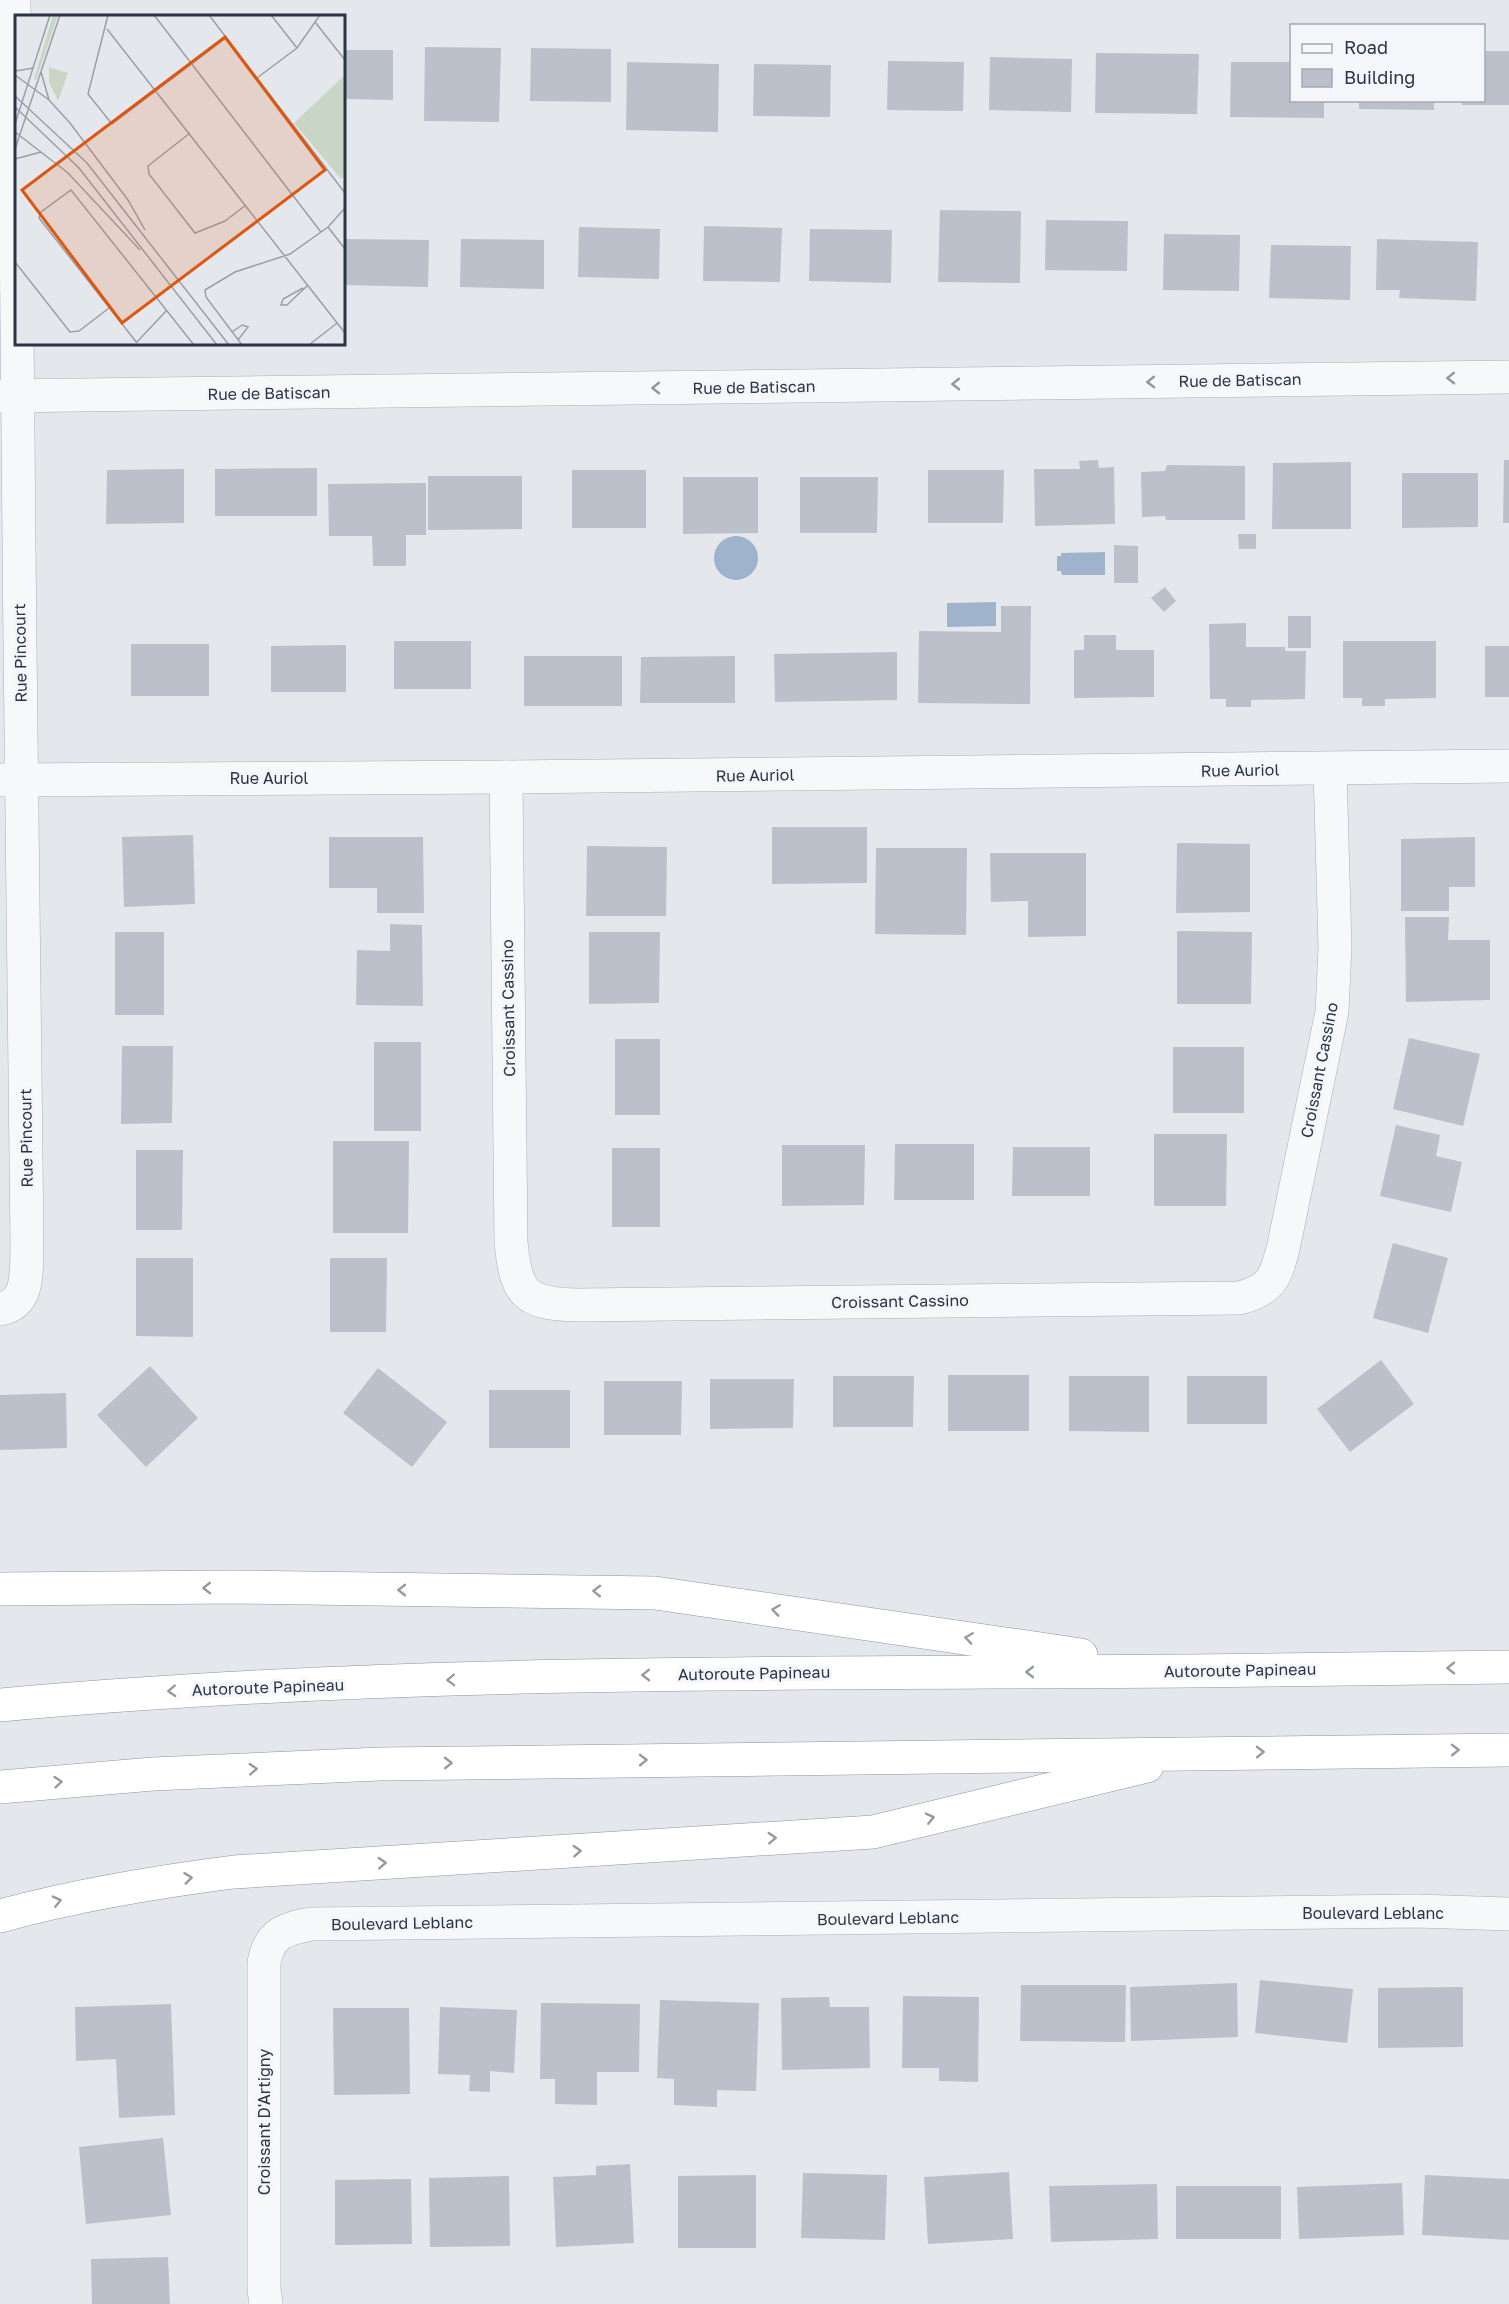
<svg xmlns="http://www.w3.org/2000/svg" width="1509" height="2304" font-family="'Golos Text',sans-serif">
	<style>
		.water { fill: #9fb4cc }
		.building { fill: #bbc0ca }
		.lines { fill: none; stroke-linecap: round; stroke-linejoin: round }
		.minor-casing { stroke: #a9aeb7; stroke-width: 34 }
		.motorway-casing { stroke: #8b94a3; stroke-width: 34 }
		.minor { stroke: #f7f8fa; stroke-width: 33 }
		.motorway { stroke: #fff; stroke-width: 33 }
		.oneway { stroke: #9196a0 }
		.oneway2 { stroke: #959aa2 }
		.labels { text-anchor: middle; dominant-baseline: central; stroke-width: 6; stroke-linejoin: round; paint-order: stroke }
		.street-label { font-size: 16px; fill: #2b3445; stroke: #f4f6f9 }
		.inset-road { fill: none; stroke: #9a9fa9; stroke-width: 1.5 }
		.view { fill: #df570f; fill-opacity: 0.15; stroke: #df570f; stroke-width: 3 }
		.inset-edge { fill: none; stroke: #2b3445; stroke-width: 3 }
	</style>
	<rect width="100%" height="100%" fill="#e4e7ec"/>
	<g class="water">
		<circle cx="736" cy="558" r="22"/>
		<path d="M1105,552V575H1062L1061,571H1057V556H1061V553Z"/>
		<path d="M996,602V626L947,627V603Z"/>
	</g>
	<g class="building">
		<path d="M425,47L501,48L499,122L424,121Z"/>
		<path d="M531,48L611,49V102L530,101Z"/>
		<path d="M344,50H393V100L344,99Z"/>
		<path d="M1484,51H1509V105H1462V100H1484Z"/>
		<path d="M1096,53L1199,54L1197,114L1095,113Z"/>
		<path d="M990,57L1072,59L1071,112L989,110Z"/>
		<path d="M888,61L964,62L963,111L887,110Z"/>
		<path d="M627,62L719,64L718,132L626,130Z"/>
		<path d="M1231,62H1292V100H1324V118L1230,117Z"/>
		<path d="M754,64L831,65L830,117L753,116Z"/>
		<path d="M1359,100H1434V110L1359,109Z"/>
		<path d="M940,210L1021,211L1020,283L938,282Z"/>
		<path d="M1046,220L1128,221L1127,271L1045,270Z"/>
		<path d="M704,226L782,228L780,282L703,281Z"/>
		<path d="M579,227L660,229L659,279L578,277Z"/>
		<path d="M810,229L892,230L891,283L809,281Z"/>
		<path d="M1164,234L1240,235L1239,291L1163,290Z"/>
		<path d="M344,239L429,240L428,287L344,285Z"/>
		<path d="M461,239L544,240V289L460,287Z"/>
		<path d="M1377,239L1478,242L1476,301L1399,298L1400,290H1376Z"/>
		<path d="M1271,245L1351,246L1350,300L1269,298Z"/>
		<path d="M1098,460L1099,468L1114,467L1115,524L1035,526L1034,469H1080L1079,461Z"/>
		<path d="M1504,460H1509V523H1503Z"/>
		<path d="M1351,462V529H1272L1273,463Z"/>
		<path d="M1167,465L1245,466V520H1166L1165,516L1142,517L1141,472L1165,471Z"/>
		<path d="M317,468V516H215V469Z"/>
		<path d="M184,469V523L106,524L107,470Z"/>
		<rect x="572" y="470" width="74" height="58"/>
		<path d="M928,470H1004L1003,523H928Z"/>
		<path d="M1402,473H1478V527L1402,528Z"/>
		<path d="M428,476H522V529L428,530Z"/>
		<path d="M683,477H758V533L683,534Z"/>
		<path d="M800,477H878L877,533H800Z"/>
		<path d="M426,483V535H406V566H373L372,536H329L328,484Z"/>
		<path d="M1238,534H1256V549H1239Z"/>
		<path d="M1114,545L1138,546V583H1114Z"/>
		<path d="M1165,587L1176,601L1164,612L1151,598Z"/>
		<path d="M1001,606H1031L1030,704L918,703L919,631L1001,632Z"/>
		<rect x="1288" y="616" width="23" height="32"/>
		<path d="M1246,623V647H1285V651H1306L1305,699L1251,700V707H1226V699H1210L1209,624Z"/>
		<path d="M1084,635H1116V650H1154V697L1074,698V650H1084Z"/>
		<rect x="394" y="641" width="77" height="48"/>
		<path d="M1343,641H1436V698L1385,699V706H1362V698H1343Z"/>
		<rect x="131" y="644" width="78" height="52"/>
		<path d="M346,645V692H271V646Z"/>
		<rect x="1485" y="646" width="24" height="51"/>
		<path d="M897,652V700L775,702L774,654Z"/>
		<rect x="524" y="656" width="98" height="50"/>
		<path d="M735,656V703H640L641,657Z"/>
		<path d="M772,827H867V883L772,884Z"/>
		<path d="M193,835L195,904L124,907L122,837Z"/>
		<path d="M329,837H423L424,913H377V888H329Z"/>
		<path d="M1475,837V887H1449V911H1401V839Z"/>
		<path d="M1177,843L1250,844V912L1176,913Z"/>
		<path d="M587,846L667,847L666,916H586Z"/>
		<path d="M876,848H967L966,935L875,934Z"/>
		<path d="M990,853H1086V936L1028,937V901L991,902Z"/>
		<path d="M1405,917H1449L1448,940H1490V1000L1406,1002Z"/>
		<path d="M390,924L422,925L423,1006L356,1005L357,950L390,951Z"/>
		<path d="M1177,931L1252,932L1251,1004H1177Z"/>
		<rect x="115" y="932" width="49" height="83"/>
		<path d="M589,932H660L659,1003L589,1004Z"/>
		<path d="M1409,1038L1480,1054L1463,1126L1393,1109Z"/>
		<rect x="615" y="1039" width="45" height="76"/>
		<rect x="374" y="1042" width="47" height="89"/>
		<path d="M122,1046H173L172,1123L121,1124Z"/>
		<rect x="1173" y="1047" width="71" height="66"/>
		<path d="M1396,1125L1440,1135L1436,1156L1462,1162L1451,1212L1380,1196Z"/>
		<path d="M1154,1134H1227L1226,1206H1154Z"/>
		<path d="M333,1141H409L408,1233H333Z"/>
		<path d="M895,1144H974V1200H894Z"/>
		<path d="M782,1145H865L864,1205L782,1206Z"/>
		<path d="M1013,1147H1090V1196H1012Z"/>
		<rect x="612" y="1148" width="48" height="79"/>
		<path d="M136,1150H183L182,1230H136Z"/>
		<path d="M1393,1243L1448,1258L1428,1333L1373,1318Z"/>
		<path d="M136,1258H193V1337L136,1336Z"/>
		<path d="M330,1258H387L386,1332H330Z"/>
		<path d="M1381,1360L1414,1404L1350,1452L1317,1409Z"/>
		<path d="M150,1366L198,1418L146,1467L97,1415Z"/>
		<path d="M378,1368L447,1422L412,1467L343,1413Z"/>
		<rect x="948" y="1375" width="81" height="56"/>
		<path d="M833,1376H914L913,1427H833Z"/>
		<path d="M1069,1376H1149V1432L1069,1431Z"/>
		<rect x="1187" y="1376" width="80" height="48"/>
		<path d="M710,1379H794L793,1428L710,1429Z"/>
		<path d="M604,1381H682L681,1435H604Z"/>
		<rect x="489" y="1390" width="81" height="58"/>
		<path d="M66,1393L67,1448L0,1450V1395Z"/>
		<path d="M1260,1980L1353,1989L1347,2043L1255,2033Z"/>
		<path d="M1237,1983L1238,2037L1131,2041L1130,1987Z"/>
		<path d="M1021,1985H1126L1125,2042L1020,2041Z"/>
		<path d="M1463,1987V2047L1378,2048V1988Z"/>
		<path d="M903,1996L979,1997L978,2082L939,2081V2068H902Z"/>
		<path d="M829,1997L830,2007H869L870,2068L782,2070L781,1998Z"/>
		<path d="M660,2000L759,2003L756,2091L717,2090V2107L674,2105V2079L657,2078Z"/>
		<path d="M541,2003L640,2004L639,2072H597V2105L555,2104V2079H540Z"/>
		<path d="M171,2004L175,2115L119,2118L116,2059L76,2061L75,2007Z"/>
		<path d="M440,2007L517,2010L514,2073L490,2071V2092L469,2091L470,2075L438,2074Z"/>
		<path d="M333,2008H409L410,2094L334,2095Z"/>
		<path d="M163,2138L171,2215L86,2224L79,2147Z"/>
		<path d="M630,2164L634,2243L556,2247L553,2177L596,2175V2166Z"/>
		<path d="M1009,2172L1013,2239L928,2244L924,2177Z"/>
		<path d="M803,2173L887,2175L885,2240L801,2238Z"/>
		<path d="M756,2175V2248H678V2176Z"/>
		<path d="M1425,2175L1509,2179V2240L1422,2235Z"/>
		<path d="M509,2176L510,2246L430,2247L429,2178Z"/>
		<path d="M411,2179L412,2244L335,2245V2180Z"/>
		<path d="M1402,2183L1404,2235L1299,2239L1297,2187Z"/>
		<path d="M1157,2184L1158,2239L1051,2242L1049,2186Z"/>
		<rect x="1176" y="2186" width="105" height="53"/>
		<path d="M168,2257L170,2304H92L91,2259Z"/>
	</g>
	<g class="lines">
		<g class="minor-casing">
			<g id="minor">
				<path d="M0,396L1509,377"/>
				<path d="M506,777L511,1242C516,1295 525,1304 578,1305L1239,1298C1271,1290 1275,1279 1283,1249L1332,1012L1335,947L1330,769"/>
				<path d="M0,780L506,777L1509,766"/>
				<path d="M0,1309C31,1304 26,1268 27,1244C23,829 16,415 14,0"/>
				<path d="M266,2304L264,2289V1963C269,1933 285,1929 311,1924L1417,1911L1509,1914"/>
			</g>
		</g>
		<g class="motorway-casing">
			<g id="motorway">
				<path d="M0,1589L231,1587L655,1593L1081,1655"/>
				<path d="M0,1705C396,1669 793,1674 1190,1671C1297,1670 1403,1668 1509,1667"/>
				<path d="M0,1787L153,1774L380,1764L1509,1750"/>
				<path d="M0,1916C77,1895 155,1882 234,1872L873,1832L1147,1766"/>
			</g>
		</g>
		<use href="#minor" class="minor"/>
		<use href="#motorway" class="motorway"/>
	</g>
	<defs><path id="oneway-chevron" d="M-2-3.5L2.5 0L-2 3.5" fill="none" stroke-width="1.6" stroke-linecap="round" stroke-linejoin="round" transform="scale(1.5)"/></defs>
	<g class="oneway">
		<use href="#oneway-chevron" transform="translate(1451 378) rotate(179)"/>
		<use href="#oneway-chevron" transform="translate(1151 382) rotate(179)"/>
		<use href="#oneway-chevron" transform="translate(956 384) rotate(179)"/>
		<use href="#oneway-chevron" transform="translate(656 388) rotate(179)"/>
	</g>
	<g class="oneway2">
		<use href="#oneway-chevron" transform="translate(207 1588) rotate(179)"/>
		<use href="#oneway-chevron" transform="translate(402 1590) rotate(180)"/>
		<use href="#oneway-chevron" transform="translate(597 1591) rotate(-179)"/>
		<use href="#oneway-chevron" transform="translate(776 1610) rotate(-172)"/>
		<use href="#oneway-chevron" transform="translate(969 1638) rotate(-172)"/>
		<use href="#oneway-chevron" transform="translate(1451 1668) rotate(179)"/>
		<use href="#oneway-chevron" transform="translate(1030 1672) rotate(180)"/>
		<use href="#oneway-chevron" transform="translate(646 1675) rotate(179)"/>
		<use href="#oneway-chevron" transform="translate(451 1680) rotate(178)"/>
		<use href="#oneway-chevron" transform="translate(172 1691) rotate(177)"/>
		<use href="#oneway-chevron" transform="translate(1455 1750) rotate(-1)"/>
		<use href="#oneway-chevron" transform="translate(1260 1752) rotate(-1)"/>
		<use href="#oneway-chevron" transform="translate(643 1760) rotate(-1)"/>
		<use href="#oneway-chevron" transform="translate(448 1763) rotate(-1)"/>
		<use href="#oneway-chevron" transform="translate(253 1769) rotate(-3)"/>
		<use href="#oneway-chevron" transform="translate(58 1782) rotate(-5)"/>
		<use href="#oneway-chevron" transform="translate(930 1818) rotate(-13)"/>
		<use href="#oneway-chevron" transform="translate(772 1838) rotate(-3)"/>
		<use href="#oneway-chevron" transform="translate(577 1851) rotate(-4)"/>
		<use href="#oneway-chevron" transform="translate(382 1863) rotate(-3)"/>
		<use href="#oneway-chevron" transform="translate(188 1878) rotate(-7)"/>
		<use href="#oneway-chevron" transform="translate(57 1901) rotate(-13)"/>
	</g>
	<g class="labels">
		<g class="street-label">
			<text transform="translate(1240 380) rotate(-1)">Rue de Batiscan</text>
			<text transform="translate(754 387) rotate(-1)">Rue de Batiscan</text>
			<text transform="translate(269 393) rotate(-1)">Rue de Batiscan</text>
			<text transform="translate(20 653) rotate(-91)">Rue Pincourt</text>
			<text transform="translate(1240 770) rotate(-1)">Rue Auriol</text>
			<text transform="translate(755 775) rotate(-1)">Rue Auriol</text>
			<text x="269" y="778">Rue Auriol</text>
			<text transform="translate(508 1008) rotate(-91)">Croissant Cassino</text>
			<text transform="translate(1319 1070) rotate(-79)">Croissant Cassino</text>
			<text transform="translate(26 1138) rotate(-91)">Rue Pincourt</text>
			<text transform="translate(900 1301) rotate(-1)">Croissant Cassino</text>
			<text transform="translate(1240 1670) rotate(-1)">Autoroute Papineau</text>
			<text transform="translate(754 1673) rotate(-1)">Autoroute Papineau</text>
			<text transform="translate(268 1687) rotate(-2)">Autoroute Papineau</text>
			<text x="1373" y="1913">Boulevard Leblanc</text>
			<text transform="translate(888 1918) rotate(-1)">Boulevard Leblanc</text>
			<text transform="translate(402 1923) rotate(-1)">Boulevard Leblanc</text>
			<text transform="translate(264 2122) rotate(-90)">Croissant D'Artigny</text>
		</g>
	</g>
	<g transform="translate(15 15)">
		<rect width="330" height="330" fill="#e4e7ec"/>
		<path d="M38,0H43L21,65L19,64ZM34,52L53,58L43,86L34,67ZM330,60V161L326,164L279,108Z" fill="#c9d6c5"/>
		<path class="inset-road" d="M93,0L73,79L97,109L211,23M139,0L306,217M194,0L330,178M256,0L282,33M300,7L330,45M92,14L330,318M0,56L19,53M26,57L34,85M0,60L34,85L55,108L113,185L130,215M242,63L282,33L305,0M0,81L72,148L214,330M0,92L64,153L202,330M0,109L35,0M0,117L53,158L125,235M175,118L133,151L134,159L180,218L210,206L231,190M0,134L45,0M0,144L26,137M313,212L330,234M0,247L55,317L64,316L94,293M288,273L268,284L266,290H272L293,270M217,317L227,310L233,312L223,325M121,328L152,295M122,328L24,203L26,197L56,175L179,330M227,330L191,282L190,275L220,257L275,239L313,212L330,193M294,330L322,308"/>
		<path class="view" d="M210,22L310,155L107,308L7,175Z"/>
		<rect width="330" height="330" class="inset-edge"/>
	</g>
	<rect x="1290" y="24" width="195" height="78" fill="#f4f6f9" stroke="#a4a8b1" stroke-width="1.5"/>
	<rect x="1302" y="44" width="30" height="9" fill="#f7f8fa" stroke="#a4a8b1" stroke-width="1.5"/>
	<text x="1344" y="54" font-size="18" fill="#2b3445">Road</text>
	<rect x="1302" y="69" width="30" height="18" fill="#bbc0ca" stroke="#a4a8b1" stroke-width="1.5"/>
	<text x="1344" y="84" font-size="18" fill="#2b3445">Building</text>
</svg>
